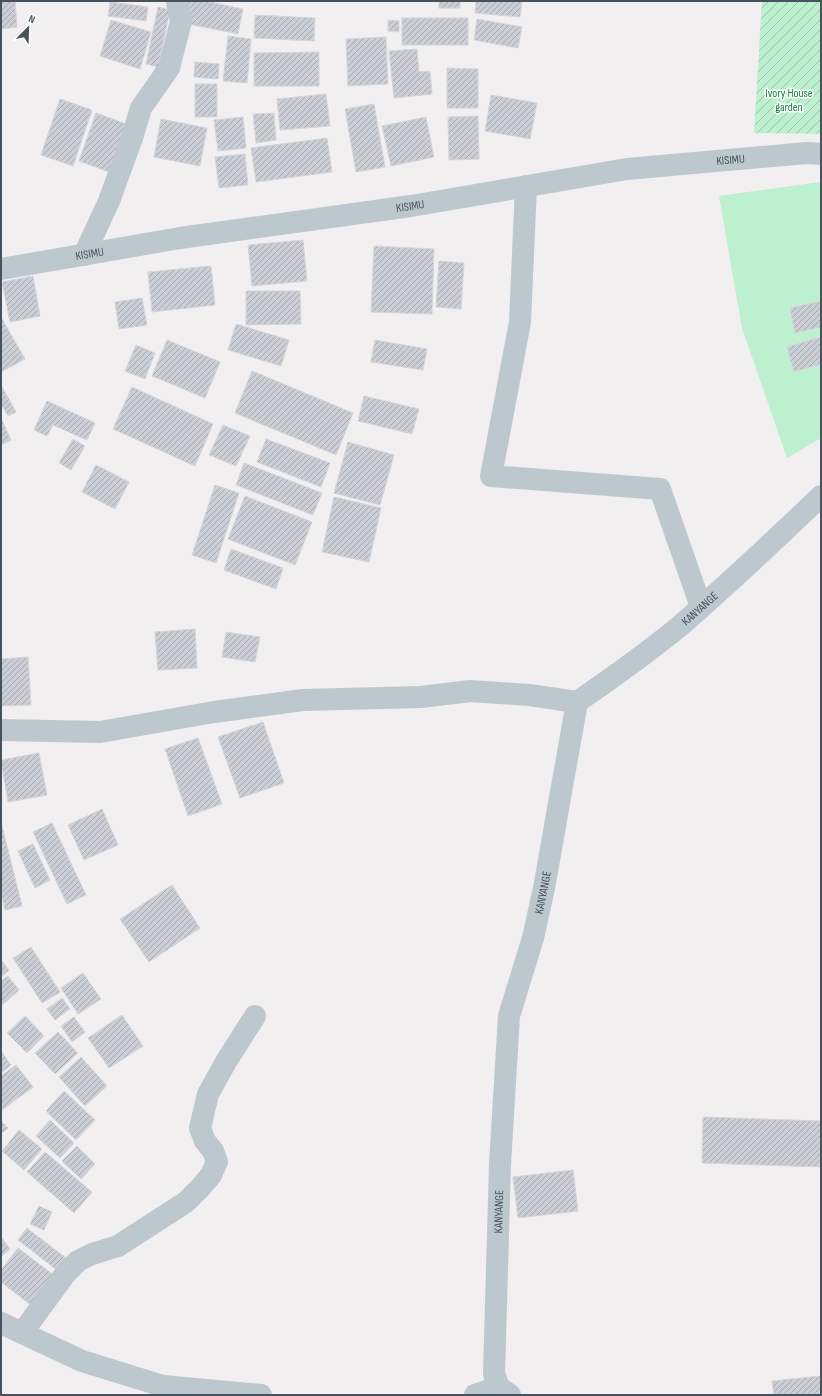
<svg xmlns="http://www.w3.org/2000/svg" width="822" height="1396" font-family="'Sofia Sans Condensed',sans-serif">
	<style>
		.grass { fill: #bcf0cf }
		.garden { fill: url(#garden-furrows) }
		.building { fill: url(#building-hatch); stroke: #d3d5da }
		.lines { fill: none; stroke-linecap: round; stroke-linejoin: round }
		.minor { stroke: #bcc7ce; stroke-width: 22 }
		.tertiary { stroke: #bcc7ce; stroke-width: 22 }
		.labels { text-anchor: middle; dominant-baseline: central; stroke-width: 3; stroke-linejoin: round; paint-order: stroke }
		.park-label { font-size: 12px; fill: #158048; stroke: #fff }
		.street-label { font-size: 12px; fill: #46535d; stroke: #fff }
	</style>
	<defs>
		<pattern id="garden-furrows" width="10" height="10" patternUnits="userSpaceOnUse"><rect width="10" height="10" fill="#bcf0cf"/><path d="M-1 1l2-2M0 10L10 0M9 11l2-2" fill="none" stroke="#9bc5ab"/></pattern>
		<pattern id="building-hatch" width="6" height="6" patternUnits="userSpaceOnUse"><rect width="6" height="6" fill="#cbced4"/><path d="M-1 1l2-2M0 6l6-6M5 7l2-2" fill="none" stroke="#a7aaaf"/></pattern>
	</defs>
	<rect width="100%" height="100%" fill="#f1efef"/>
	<path class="grass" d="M821,182V438L787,458L742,328L719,196Z"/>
	<path class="garden" d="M762,1H821V134L754,133Z"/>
	<g class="building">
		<path d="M1,1H15L17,27L1,29Z"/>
		<path d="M188,1H205L243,9L238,34L183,23Z"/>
		<rect x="439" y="1" width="21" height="7"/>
		<path d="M476,1H522L520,17L475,13Z"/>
		<path d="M110,2L148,7L146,21L108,16Z"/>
		<path d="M158,7L170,10L158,67L146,64Z"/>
		<path d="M255,15L315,18L314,41L254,38Z"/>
		<rect x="402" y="18" width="66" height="27"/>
		<path d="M477,19L522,27L518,48L474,40Z"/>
		<path d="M111,20L151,32L140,69L100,56Z"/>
		<path d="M388,20L399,21V32L388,31Z"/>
		<path d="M228,36L251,39L247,83L223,81Z"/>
		<path d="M386,37L388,84L348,86L346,39Z"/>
		<path d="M417,49L419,72L430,71L432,94L394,98L389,51Z"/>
		<path d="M319,52V86H254V53Z"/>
		<path d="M195,62L219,64L218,79L194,77Z"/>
		<path d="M447,68L478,69V108H447Z"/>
		<rect x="195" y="84" width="22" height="33"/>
		<path d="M326,94L330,126L280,130L277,99Z"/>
		<path d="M491,95L537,103L530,139L485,131Z"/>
		<path d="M60,99L92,110L73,166L41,155Z"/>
		<path d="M374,104L385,167L356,172L345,109Z"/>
		<path d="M96,113L126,124L109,172L79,161Z"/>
		<path d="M274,113L276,140L256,143L253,114Z"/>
		<path d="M478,116L479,159L449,160L448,117Z"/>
		<path d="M243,117L246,148L218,151L214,120Z"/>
		<path d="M426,117L434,157L391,166L382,126Z"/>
		<path d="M161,119L207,128L200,166L154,157Z"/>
		<path d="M327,138L332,172L256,182L251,148Z"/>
		<path d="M245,154L248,185L219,188L215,157Z"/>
		<path d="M303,240L307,281L252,286L248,245Z"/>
		<path d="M374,246L434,249L432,314L371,312Z"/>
		<path d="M439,261L464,263L461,309L436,307Z"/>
		<path d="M211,266L215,305L152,312L148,272Z"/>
		<path d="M33,276L40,316L10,322L2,282Z"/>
		<path d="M246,291H300L301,324L246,325Z"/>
		<path d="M142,298L147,325L119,329L115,302Z"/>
		<path d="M821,301V327L795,333L790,308Z"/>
		<path d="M1,317L25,359L1,372Z"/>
		<path d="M236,324L289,340L281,366L228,350Z"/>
		<path d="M821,337V364L794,372L787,347Z"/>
		<path d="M167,340L220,362L205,398L152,376Z"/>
		<path d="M375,340L427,349L423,370L371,362Z"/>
		<path d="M136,345L155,353L145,379L125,371Z"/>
		<path d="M252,371L353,413L336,455L235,413Z"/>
		<path d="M1,385L16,412L8,416L1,404Z"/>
		<path d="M132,387L213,424L195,466L113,429Z"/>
		<path d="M364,396L419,409L412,434L358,421Z"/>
		<path d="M47,401L95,423L87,440L53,425L47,436L34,430Z"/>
		<path d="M1,418L11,440L1,445Z"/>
		<path d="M223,425L250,436L236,466L209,455Z"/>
		<path d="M73,439L85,446L71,470L59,463Z"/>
		<path d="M266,439L330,463L321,487L257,462Z"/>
		<path d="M348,442L394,455L380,505L334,493Z"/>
		<path d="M244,463L322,493L313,515L236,485Z"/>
		<path d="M96,465L129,482L115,509L82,492Z"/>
		<path d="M215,485L239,493L216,563L192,555Z"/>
		<path d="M245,496L312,522L295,565L228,539Z"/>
		<path d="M334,497L381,508L369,562L322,552Z"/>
		<path d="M231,549L283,568L276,589L224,570Z"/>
		<path d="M195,629L197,668L158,670L155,632Z"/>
		<path d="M226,632L260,637L255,662L222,657Z"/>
		<path d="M28,657L31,705L1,706V659Z"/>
		<path d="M263,722L284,783L240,798L218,737Z"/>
		<path d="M198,738L222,804L188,816L165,749Z"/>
		<path d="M39,753L47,795L8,802L1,760Z"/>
		<path d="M102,809L118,845L84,860L68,825Z"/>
		<path d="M1,822L22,906L5,910L1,892Z"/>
		<path d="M52,823L86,895L67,904L33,832Z"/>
		<path d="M33,844L50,880L35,888L18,851Z"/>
		<path d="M172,885L200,928L149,962L120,919Z"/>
		<path d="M31,947L60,992L42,1003L13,958Z"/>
		<path d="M1,960L9,970L1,977Z"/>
		<path d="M83,973L101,999L78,1014L61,988Z"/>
		<path d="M8,976L19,990L1,1006V981Z"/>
		<path d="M62,998L70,1009L55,1020L47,1009Z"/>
		<path d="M122,1015L143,1046L109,1068L88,1038Z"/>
		<path d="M25,1016L44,1036L27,1053L7,1033Z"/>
		<path d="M74,1017L85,1032L72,1042L61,1026Z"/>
		<path d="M58,1032L78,1053L55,1074L35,1053Z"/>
		<path d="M1,1051L11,1065L1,1073Z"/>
		<path d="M81,1057L107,1086L85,1106L59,1077Z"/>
		<path d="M16,1065L33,1087L2,1110L1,1076Z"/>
		<path d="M64,1091L95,1120L76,1140L46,1111Z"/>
		<path d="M703,1117L821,1121V1167L702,1163Z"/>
		<path d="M50,1120L74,1143L60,1158L36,1136Z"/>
		<path d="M1,1121L8,1128L1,1134Z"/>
		<path d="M19,1130L42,1149L24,1170L2,1151Z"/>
		<path d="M77,1146L95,1164L81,1179L62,1161Z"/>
		<path d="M45,1152L92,1192L74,1213L27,1172Z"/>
		<path d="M573,1170L578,1211L518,1218L513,1177Z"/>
		<path d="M39,1206L52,1212L44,1230L30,1224Z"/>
		<path d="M27,1228L66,1258L57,1270L18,1240Z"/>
		<path d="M1,1237L10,1249L1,1257Z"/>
		<path d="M18,1248L55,1276L32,1306L1,1282V1270Z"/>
		<path d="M821,1376V1395H774L772,1381Z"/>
	</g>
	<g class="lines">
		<g class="minor">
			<path d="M526,186L520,322L491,476L660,489L701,607"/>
			<path d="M84,255L109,201L132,138L141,108L169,68L181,21L177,1"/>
			<path d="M1,730L100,732L214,712L303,700L421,697L470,691L529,695L577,702"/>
			<path d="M1,1323L82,1361L163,1386L261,1395"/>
			<path d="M22,1333L66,1273L78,1261L92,1254L118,1246L186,1202L201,1187L211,1175L217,1162L213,1151L205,1141L200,1128L208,1094L227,1060L255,1016"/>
			<path d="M475,1395L499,1387"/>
			<path id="s1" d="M510,1395L499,1387L494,1374L500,1164L509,1016L533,938L544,888L577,702C612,678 647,653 680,626C728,584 775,540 821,496"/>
		</g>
		<path class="tertiary" id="s2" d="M1,269L180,238L411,206L627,169L807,153L821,154"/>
	</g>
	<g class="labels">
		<g class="park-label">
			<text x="789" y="93">Ivory House<tspan x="789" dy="14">garden</tspan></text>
		</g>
		<g class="street-label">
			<text stroke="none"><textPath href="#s2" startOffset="738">KISIMU</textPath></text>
			<text stroke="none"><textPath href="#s2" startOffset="414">KISIMU</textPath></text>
			<text stroke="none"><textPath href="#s2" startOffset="90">KISIMU</textPath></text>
			<text stroke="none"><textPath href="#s1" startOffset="862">KANYANGE</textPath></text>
			<text stroke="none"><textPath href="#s1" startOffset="514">KANYANGE</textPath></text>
			<text stroke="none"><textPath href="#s1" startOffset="190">KANYANGE</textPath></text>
		</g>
	</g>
	<rect width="822" height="1396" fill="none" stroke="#46535d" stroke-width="4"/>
	<g transform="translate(28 28) rotate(23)" stroke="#ffffff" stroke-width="3" paint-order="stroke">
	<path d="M0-3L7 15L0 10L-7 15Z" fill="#46535d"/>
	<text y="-6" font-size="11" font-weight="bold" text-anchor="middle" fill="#46535d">N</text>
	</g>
</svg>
